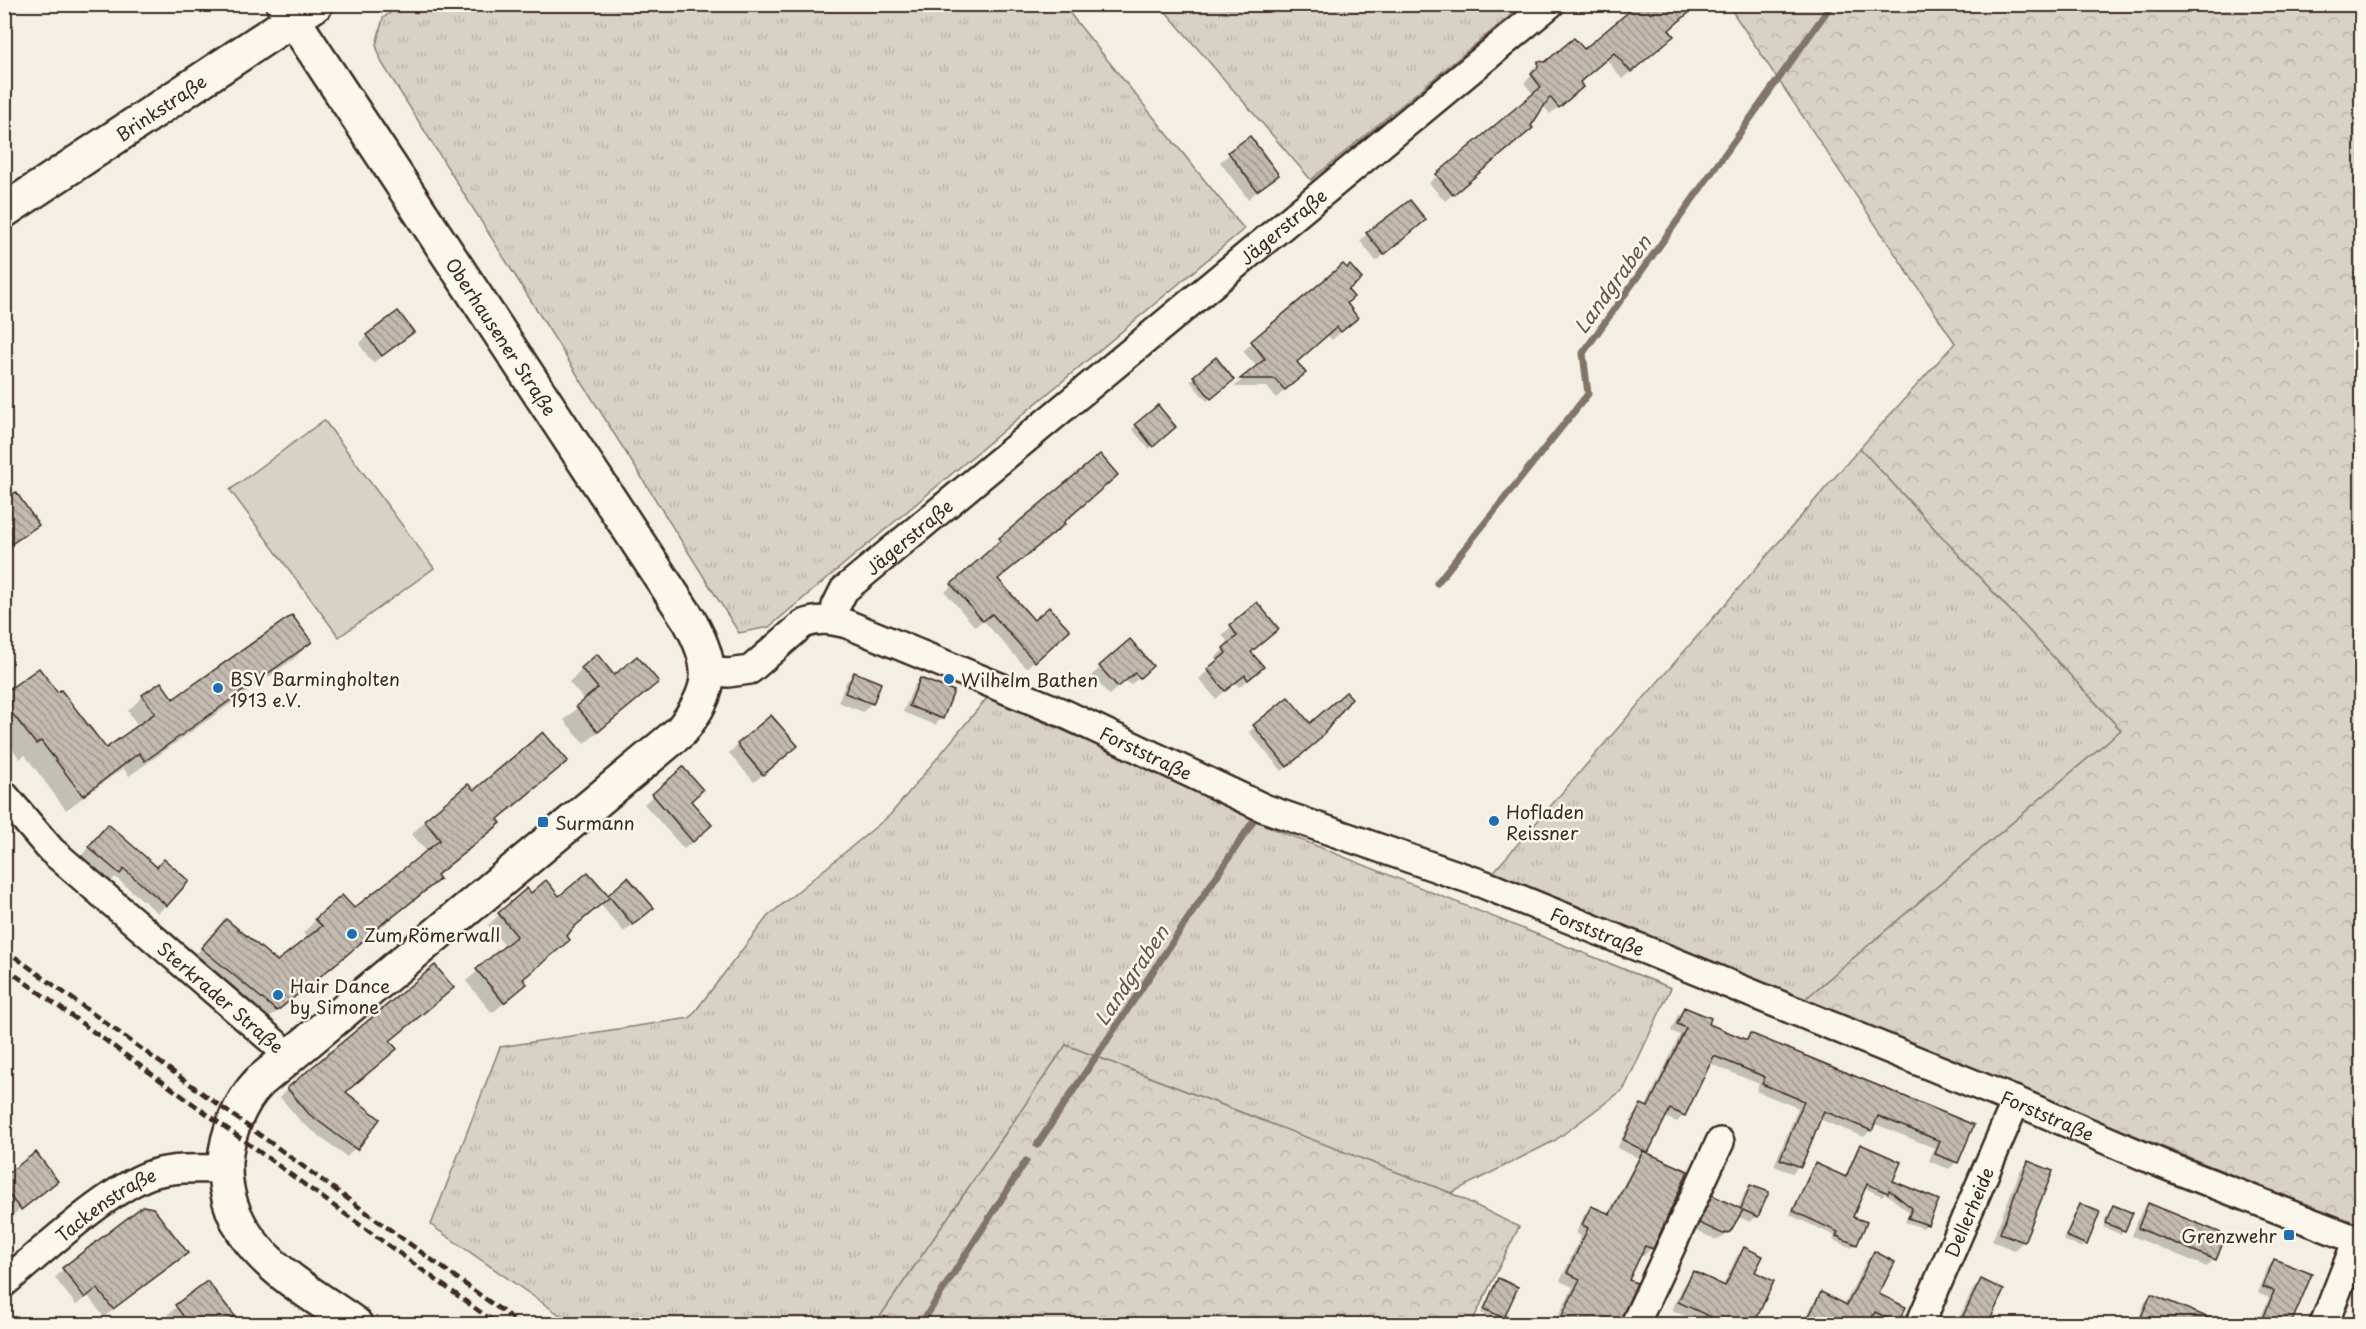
<svg xmlns="http://www.w3.org/2000/svg" width="2366" height="1329" font-family="'Playpen Sans',sans-serif">
	<style>
		.grass { fill: url(#grass-tufts); stroke: #8a7e72; stroke-width: 1.5 }
		.forest { fill: url(#forest-crowns); stroke: #8a7e72; stroke-width: 1.5 }
		.pitch { fill: #d8d1c6; stroke: #8a7e72; stroke-width: 1.5 }
		.shadow { fill: #0003 }
		.lines { fill: none; stroke-linecap: round; stroke-linejoin: round }
		.stream { stroke: #817468; stroke-width: 7 }
		.building { fill: url(#building-back-hatch); stroke: #3b2a1e; stroke-width: 1.5 }
		.minor-casing { stroke: #3b2a1e; stroke-width: 32 }
		.major-casing { stroke: #3b2a1e; stroke-width: 38 }
		.minor { stroke: #fbf7ec; stroke-width: 27 }
		.major { stroke: #fbf7ec; stroke-width: 33 }
		.rail { stroke: #3b2a1e; stroke-width: 4.5; stroke-dasharray: 9 4.5; stroke-linecap: butt }
		.poi-dot { fill: #1f6fb2; stroke: #fbf7ec; stroke-width: 2 }
		.labels { text-anchor: middle; dominant-baseline: central; stroke-width: 5; stroke-linejoin: round; paint-order: stroke }
		.street-label { font-size: 18px; fill: #3b2a1e; stroke: #fbf7ec }
		.poi-label { font-size: 18px; fill: #3b2a1e; stroke: #fbf7ec; text-anchor: start }
		.water-label { font-size: 20px; font-style: italic; fill: #645549; stroke: #fbf7ec }
	</style>
	<defs>
		<pattern id="grass-tufts" width="24" height="20" patternUnits="userSpaceOnUse" patternTransform="scale(1.5)"><rect width="24" height="20" fill="#d8d1c6"/><path d="M3 7l-1-3M5 7V3M7 7l1-3M15 17l-1-3M17 17v-4M19 17l1-3" fill="none" stroke="#bab4aa"/></pattern>
		<pattern id="forest-crowns" width="20" height="18" patternUnits="userSpaceOnUse" patternTransform="scale(1.5)"><rect width="20" height="18" fill="#d8d1c6"/><path d="M2 6a3 3 0 1 1 6 0M12 15a3 3 0 1 1 6 0" fill="none" stroke="#bab4aa"/></pattern>
		<pattern id="building-back-hatch" width="6" height="6" patternUnits="userSpaceOnUse" patternTransform="scale(1.5)"><rect width="6" height="6" fill="#c3bbb0"/><path d="M-1 5l2 2M0 0l6 6M5-1l2 2" fill="none" stroke="#a0988f"/></pattern>
	</defs>
	<rect width="100%" height="100%" fill="#f3efe4"/>
	<filter id="ink" filterUnits="userSpaceOnUse"><feTurbulence type="fractalNoise" baseFrequency=".0167" numOctaves="2"/><feDisplacementMap in="SourceGraphic" scale="12" xChannelSelector="R" yChannelSelector="G"/><feConvolveMatrix kernelMatrix="1 2 1 2 8 2 1 2 1" color-interpolation-filters="sRGB"/></filter>
	<g filter="url(#ink)">
		<g class="grass">
			<path d="M403,4L1063,5L1244,229L769,627L739,633L382,63L376,45L383,18Z"/>
			<path d="M1160,5H1523L1311,180Z"/>
			<path d="M1860,448L2121,730L1803,1001L1491,875Z"/>
			<path d="M987,698L1262,816L1264,825L1671,988L1624,1089L1554,1141L1451,1193L1066,1045L875,1324H573L431,1225L500,1047L690,1018L768,916L890,815Z"/>
		</g>
		<g class="forest">
			<path d="M1728,5H2361V1227L1803,1001L2121,730L1860,448L1955,343Z"/>
			<path d="M1066,1045L1451,1193L1519,1227L1471,1324H875Z"/>
		</g>
		<path class="pitch" d="M324,420L434,568L339,637L230,490Z"/>
		<g class="shadow">
			<path d="M1698,4L1667,31L1664,43L1622,79L1606,59L1578,83L1573,95L1550,114L1543,105L1523,136L1445,201L1429,183L1534,95L1524,83L1531,76V70L1539,63L1546,64L1584,52Z"/>
			<path d="M1250,138L1277,175L1248,199L1220,162Z"/>
			<path d="M1417,227L1376,261L1360,241L1367,234Z"/>
			<path d="M1343,266L1347,291L1345,304L1356,318L1332,340L1327,335L1295,362L1304,373L1276,398L1267,387H1234L1257,367L1243,351Z"/>
			<path d="M412,332L373,363L359,344L367,336Z"/>
			<path d="M1216,359L1228,383L1207,401L1190,381Z"/>
			<path d="M1136,425L1170,431L1149,449L1132,429Z"/>
			<path d="M1100,456L1062,522L997,580L1034,622L1060,638L1026,668L983,620L975,627L945,592L994,548L992,547L1000,539Z"/>
			<path d="M4,501L37,525L4,550Z"/>
			<path d="M1257,604L1277,629L1250,653L1254,675L1239,687L1235,682L1216,699L1199,679L1218,661L1215,658L1229,644L1222,635Z"/>
			<path d="M1130,641L1143,675L1130,685L1126,680L1109,695L1092,675Z"/>
			<path d="M310,642L295,658L129,776L123,768L66,810L25,755L20,759L4,738V695L105,750L138,726L128,711L143,696L173,701Z"/>
			<path d="M597,656L614,677L657,682L584,744L564,720L585,701L569,682Z"/>
			<path d="M855,673L871,703L863,712L838,702L846,682Z"/>
			<path d="M920,680L942,718L935,725L903,712L914,686Z"/>
			<path d="M1288,699L1310,725L1312,745L1282,771L1249,732Z"/>
			<path d="M738,745L787,754L754,782L729,753Z"/>
			<path d="M566,761L497,820L499,823L486,836L436,876L438,879L425,892L376,931L375,929L333,967L263,1023L189,962L226,921L277,963L308,938L303,933L316,920L354,910L427,852L412,834L425,821L474,792Z"/>
			<path d="M683,769L689,801L702,834L684,849L644,804Z"/>
			<path d="M99,835L157,868L166,905L158,913L115,877L110,882L81,856Z"/>
			<path d="M628,880L643,916L624,932L600,904L565,936L568,940L557,951L522,980L514,995L492,1013L466,981L506,947L488,925L527,890L531,895L559,899L607,897Z"/>
			<path d="M1685,1008L1707,1025L1744,1041L1750,1035L1972,1126L1956,1162L1949,1169L1929,1161L1934,1148L1873,1123L1871,1130L1864,1137L1819,1119L1799,1166L1792,1173L1774,1166L1798,1108L1756,1091L1759,1084L1709,1063L1684,1115L1677,1122L1664,1117L1645,1153L1686,1171L1651,1248L1644,1256L1640,1254L1627,1280L1619,1324H1554L1573,1287L1560,1281L1581,1236L1576,1233L1584,1215L1592,1208L1607,1215L1638,1158L1617,1148L1635,1113L1642,1106L1645,1108L1680,1035L1671,1031L1678,1015Z"/>
			<path d="M389,1042L344,1093L378,1120L347,1157L301,1122L280,1097L288,1089Z"/>
			<path d="M1860,1146L1927,1224L1923,1228L1905,1222L1909,1212L1885,1193L1882,1196L1864,1188L1851,1218L1856,1244L1852,1248L1833,1240L1835,1236L1790,1215L1811,1169L1815,1165L1844,1178L1856,1150Z"/>
			<path d="M2029,1163L2023,1242L2014,1250L1992,1241L2020,1171Z"/>
			<path d="M4,1178L56,1181L4,1222Z"/>
			<path d="M1750,1187L1757,1216L1750,1222L1737,1216L1729,1231L1722,1238L1716,1240L1694,1230L1706,1204L1713,1197L1738,1209L1744,1194Z"/>
			<path d="M2149,1205L2224,1236L2214,1259L2207,1267L2132,1236L2141,1212Z"/>
			<path d="M2080,1206L2086,1244L2082,1248L2063,1240L2076,1210Z"/>
			<path d="M2113,1206L2124,1230L2120,1234L2103,1227Z"/>
			<path d="M1744,1249L1753,1273L1755,1320L1765,1324H1703L1672,1310L1686,1280L1693,1273L1723,1286L1737,1256Z"/>
			<path d="M186,1253L104,1317L88,1296L76,1305L55,1278L63,1269Z"/>
			<path d="M1874,1253L1877,1295L1897,1322L1895,1324H1879L1870,1320L1868,1324H1803L1814,1302L1821,1294L1844,1305L1867,1260Z"/>
			<path d="M2275,1261L2310,1275L2290,1324H2258L2269,1298L2258,1293L2268,1267Z"/>
			<path d="M1498,1280L1503,1317L1499,1321L1481,1313Z"/>
			<path d="M1982,1281L2002,1291L1986,1324H1956L1973,1289Z"/>
			<path d="M207,1283L233,1316L224,1324H175L167,1315Z"/>
			<path d="M2152,1296L2220,1324H2154L2139,1318L2145,1302Z"/>
			<path d="M2362,1310V1324H2356Z"/>
		</g>
		<g class="lines">
			<g class="stream">
				<path d="M1437,583L1588,394L1583,353L1832,4"/>
				<path d="M1037,1145L1252,823"/>
				<path d="M921,1324L1026,1161"/>
			</g>
		</g>
		<g class="building">
			<path d="M1638,4H1699L1669,30L1674,36L1631,72L1614,53L1580,82L1583,87L1559,108L1550,97L1531,126L1533,128L1453,195L1436,174L1541,87L1531,74L1538,68V61L1545,62L1574,38L1584,49Z"/>
			<path d="M1250,136L1279,175L1257,191L1228,152Z"/>
			<path d="M1410,200L1426,220L1384,255L1366,233Z"/>
			<path d="M1343,264L1347,268L1350,265L1362,279L1348,290L1354,297L1347,303L1358,318L1341,332L1337,327L1297,362L1306,373L1285,390L1275,379H1240L1265,359L1251,341Z"/>
			<path d="M398,311L414,332L382,356L366,335Z"/>
			<path d="M1216,357L1234,380L1211,399L1193,376Z"/>
			<path d="M1158,405L1176,427L1153,447L1135,424Z"/>
			<path d="M1100,454L1118,475L1064,522L1065,524L998,579L1034,620L1049,607L1070,630L1035,662L992,614L983,621L951,584L1001,540L999,538Z"/>
			<path d="M16,492L39,525L4,549V500Z"/>
			<path d="M1257,602L1279,629L1251,652L1264,667L1248,680L1245,675L1225,691L1207,669L1226,653L1223,648L1237,636L1230,625Z"/>
			<path d="M292,615L312,642L145,761L139,753L83,796L41,741L36,744L4,703V693L39,668L57,692L61,690L106,748L155,713L142,695L161,682L173,699Z"/>
			<path d="M1130,639L1153,666L1140,678L1135,673L1118,687L1099,666Z"/>
			<path d="M597,654L614,675L637,656L659,682L598,732L576,706L598,688L581,668Z"/>
			<path d="M854,672L881,683L873,704L845,693Z"/>
			<path d="M920,678L954,691L943,719L909,706Z"/>
			<path d="M1346,692L1352,698L1319,740L1287,767L1253,725L1288,697L1310,723Z"/>
			<path d="M771,715L798,746L763,775L737,744Z"/>
			<path d="M543,732L568,761L498,819L501,823L437,875L440,879L390,919L389,918L348,954L277,1011L201,948L226,919L277,961L322,926L315,919L342,895L354,908L440,840L424,820L468,784L474,790Z"/>
			<path d="M683,767L703,790L691,801L712,825L693,842L652,794Z"/>
			<path d="M108,824L157,867L164,859L189,881L167,906L124,869L120,874L88,847Z"/>
			<path d="M588,872L610,897L574,927L567,936L570,940L523,979L527,984L504,1003L476,969L517,936L498,913L527,888L531,893L546,880L559,896Z"/>
			<path d="M628,877L654,908L633,925L608,895Z"/>
			<path d="M435,965L454,988L390,1041L397,1049L346,1092L380,1119L357,1150L309,1114L287,1088Z"/>
			<path d="M1684,1007L1711,1018L1709,1024L1747,1040L1750,1033L1974,1125L1958,1163L1935,1154L1940,1141L1878,1116L1872,1131L1824,1111L1801,1167L1780,1159L1804,1101L1762,1084L1765,1077L1714,1056L1685,1116L1670,1109L1648,1153L1623,1140L1641,1104L1648,1107L1686,1028L1677,1024Z"/>
			<path d="M1860,1144L1901,1162L1893,1181L1939,1200L1928,1225L1908,1218L1912,1208L1889,1190L1888,1193L1867,1184L1853,1217L1867,1222L1857,1245L1836,1236L1838,1232L1793,1211L1815,1163L1846,1177Z"/>
			<path d="M1643,1151L1688,1171L1653,1249L1645,1246L1629,1280L1637,1283L1619,1324H1558L1580,1279L1567,1273L1588,1228L1582,1225L1591,1206L1610,1214Z"/>
			<path d="M36,1152L58,1181L21,1210L4,1189V1176Z"/>
			<path d="M2028,1161L2053,1171L2024,1242L2000,1233Z"/>
			<path d="M1750,1185L1769,1192L1758,1217L1743,1210L1730,1232L1723,1234L1699,1223L1712,1195L1741,1209Z"/>
			<path d="M2148,1203L2226,1235L2216,1260L2138,1228Z"/>
			<path d="M2080,1204L2100,1212L2087,1245L2066,1236Z"/>
			<path d="M2113,1205L2133,1213L2125,1231L2105,1223Z"/>
			<path d="M143,1206L153,1208L188,1253L113,1309L97,1288L85,1298L62,1268Z"/>
			<path d="M1744,1247L1763,1256L1755,1272L1774,1281L1754,1324H1726L1678,1302L1693,1271L1725,1286Z"/>
			<path d="M1874,1251L1895,1262L1879,1294L1906,1307L1898,1323L1875,1312L1869,1324H1805L1821,1292L1847,1305Z"/>
			<path d="M2274,1259L2312,1274L2291,1324H2261L2274,1291L2263,1287Z"/>
			<path d="M1498,1278L1518,1287L1504,1318L1484,1309Z"/>
			<path d="M1981,1279L2004,1290L1988,1324H1959Z"/>
			<path d="M207,1281L235,1316L224,1324H189L175,1305Z"/>
			<path d="M2151,1294L2224,1324H2138Z"/>
		</g>
		<g class="lines">
			<g class="minor-casing">
				<g id="minor">
					<path id="s1" d="M834,620L836,606L844,590L1550,4"/>
					<path id="s2" d="M708,671L728,673L750,670L803,624C818,618 832,620 847,624L1063,713L1264,808L1483,884L2016,1101L2162,1164L2362,1242"/>
					<path id="s3" d="M4,795L51,850L290,1056"/>
					<path id="s4" d="M4,1283C41,1253 113,1184 156,1173C179,1167 202,1169 225,1169"/>
					<path d="M1635,1324L1720,1142"/>
					<path id="s5" d="M1920,1324L2016,1101"/>
					<path d="M2324,1324L2357,1240"/>
				</g>
			</g>
			<g class="major-casing">
				<g id="major">
					<path id="s6" d="M283,4L689,620C715,666 714,689 681,731L259,1082C240,1102 227,1133 225,1161C222,1247 294,1281 355,1324"/>
					<path id="s7" d="M4,211L316,4"/>
				</g>
			</g>
			<use href="#minor" class="minor"/>
			<use href="#major" class="major"/>
			<g class="rail">
				<path d="M4,949L520,1324"/>
				<path d="M4,967L497,1324"/>
			</g>
		</g>
	</g>
	<g class="poi-dot">
		<circle cx="949" cy="679" r="6"/>
		<circle cx="218" cy="688" r="6"/>
		<circle cx="1494" cy="821" r="6"/>
		<rect x="537" y="816" width="12" height="12" rx="3"/>
		<circle cx="352" cy="934" r="6"/>
		<circle cx="278" cy="995" r="6"/>
		<rect x="2283" y="1229" width="12" height="12" rx="3"/>
	</g>
	<g class="labels">
		<g class="street-label">
			<text stroke="none"><textPath href="#s7" startOffset="188">Brinkstraße</textPath></text>
			<text stroke="none"><textPath href="#s1" startOffset="602">Jägerstraße</textPath></text>
			<text stroke="none"><textPath href="#s6" startOffset="398">Oberhausener Straße</textPath></text>
			<text stroke="none"><textPath href="#s1" startOffset="116">Jägerstraße</textPath></text>
			<text stroke="none"><textPath href="#s2" startOffset="483">Forststraße</textPath></text>
			<text stroke="none"><textPath href="#s2" startOffset="969">Forststraße</textPath></text>
			<text stroke="none"><textPath href="#s3" startOffset="297">Sterkrader Straße</textPath></text>
			<text stroke="none"><textPath href="#s2" startOffset="1455">Forststraße</textPath></text>
			<text stroke="none"><textPath href="#s4" startOffset="129">Tackenstraße</textPath></text>
			<text stroke="none"><textPath href="#s5" startOffset="122">Dellerheide</textPath></text>
		</g>
		<g class="poi-label">
			<text x="230" y="678">BSV Barmingholten<tspan x="230" dy="21">1913 e.V.</tspan></text>
			<text x="961" y="679">Wilhelm Bathen</text>
			<text x="1506" y="811">Hofladen<tspan x="1506" dy="21">Reissner</tspan></text>
			<text x="555" y="822">Surmann</text>
			<text x="364" y="934">Zum Römerwall</text>
			<text x="290" y="985">Hair Dance<tspan x="290" dy="21">by Simone</tspan></text>
			<text x="2277" y="1235" text-anchor="end">Grenzwehr</text>
		</g>
		<g class="water-label">
			<text transform="translate(1612 284) rotate(-54)">Landgraben</text>
			<text transform="translate(1131 975) rotate(-56)">Landgraben</text>
		</g>
	</g>
	<rect width="2366" height="1329" fill="none" stroke="#fbf7ec" stroke-width="24"/>
	<rect x="12" y="12" width="2342" height="1305" fill="none" stroke="#3b2a1e" stroke-width="2" filter="url(#ink)"/>
</svg>
